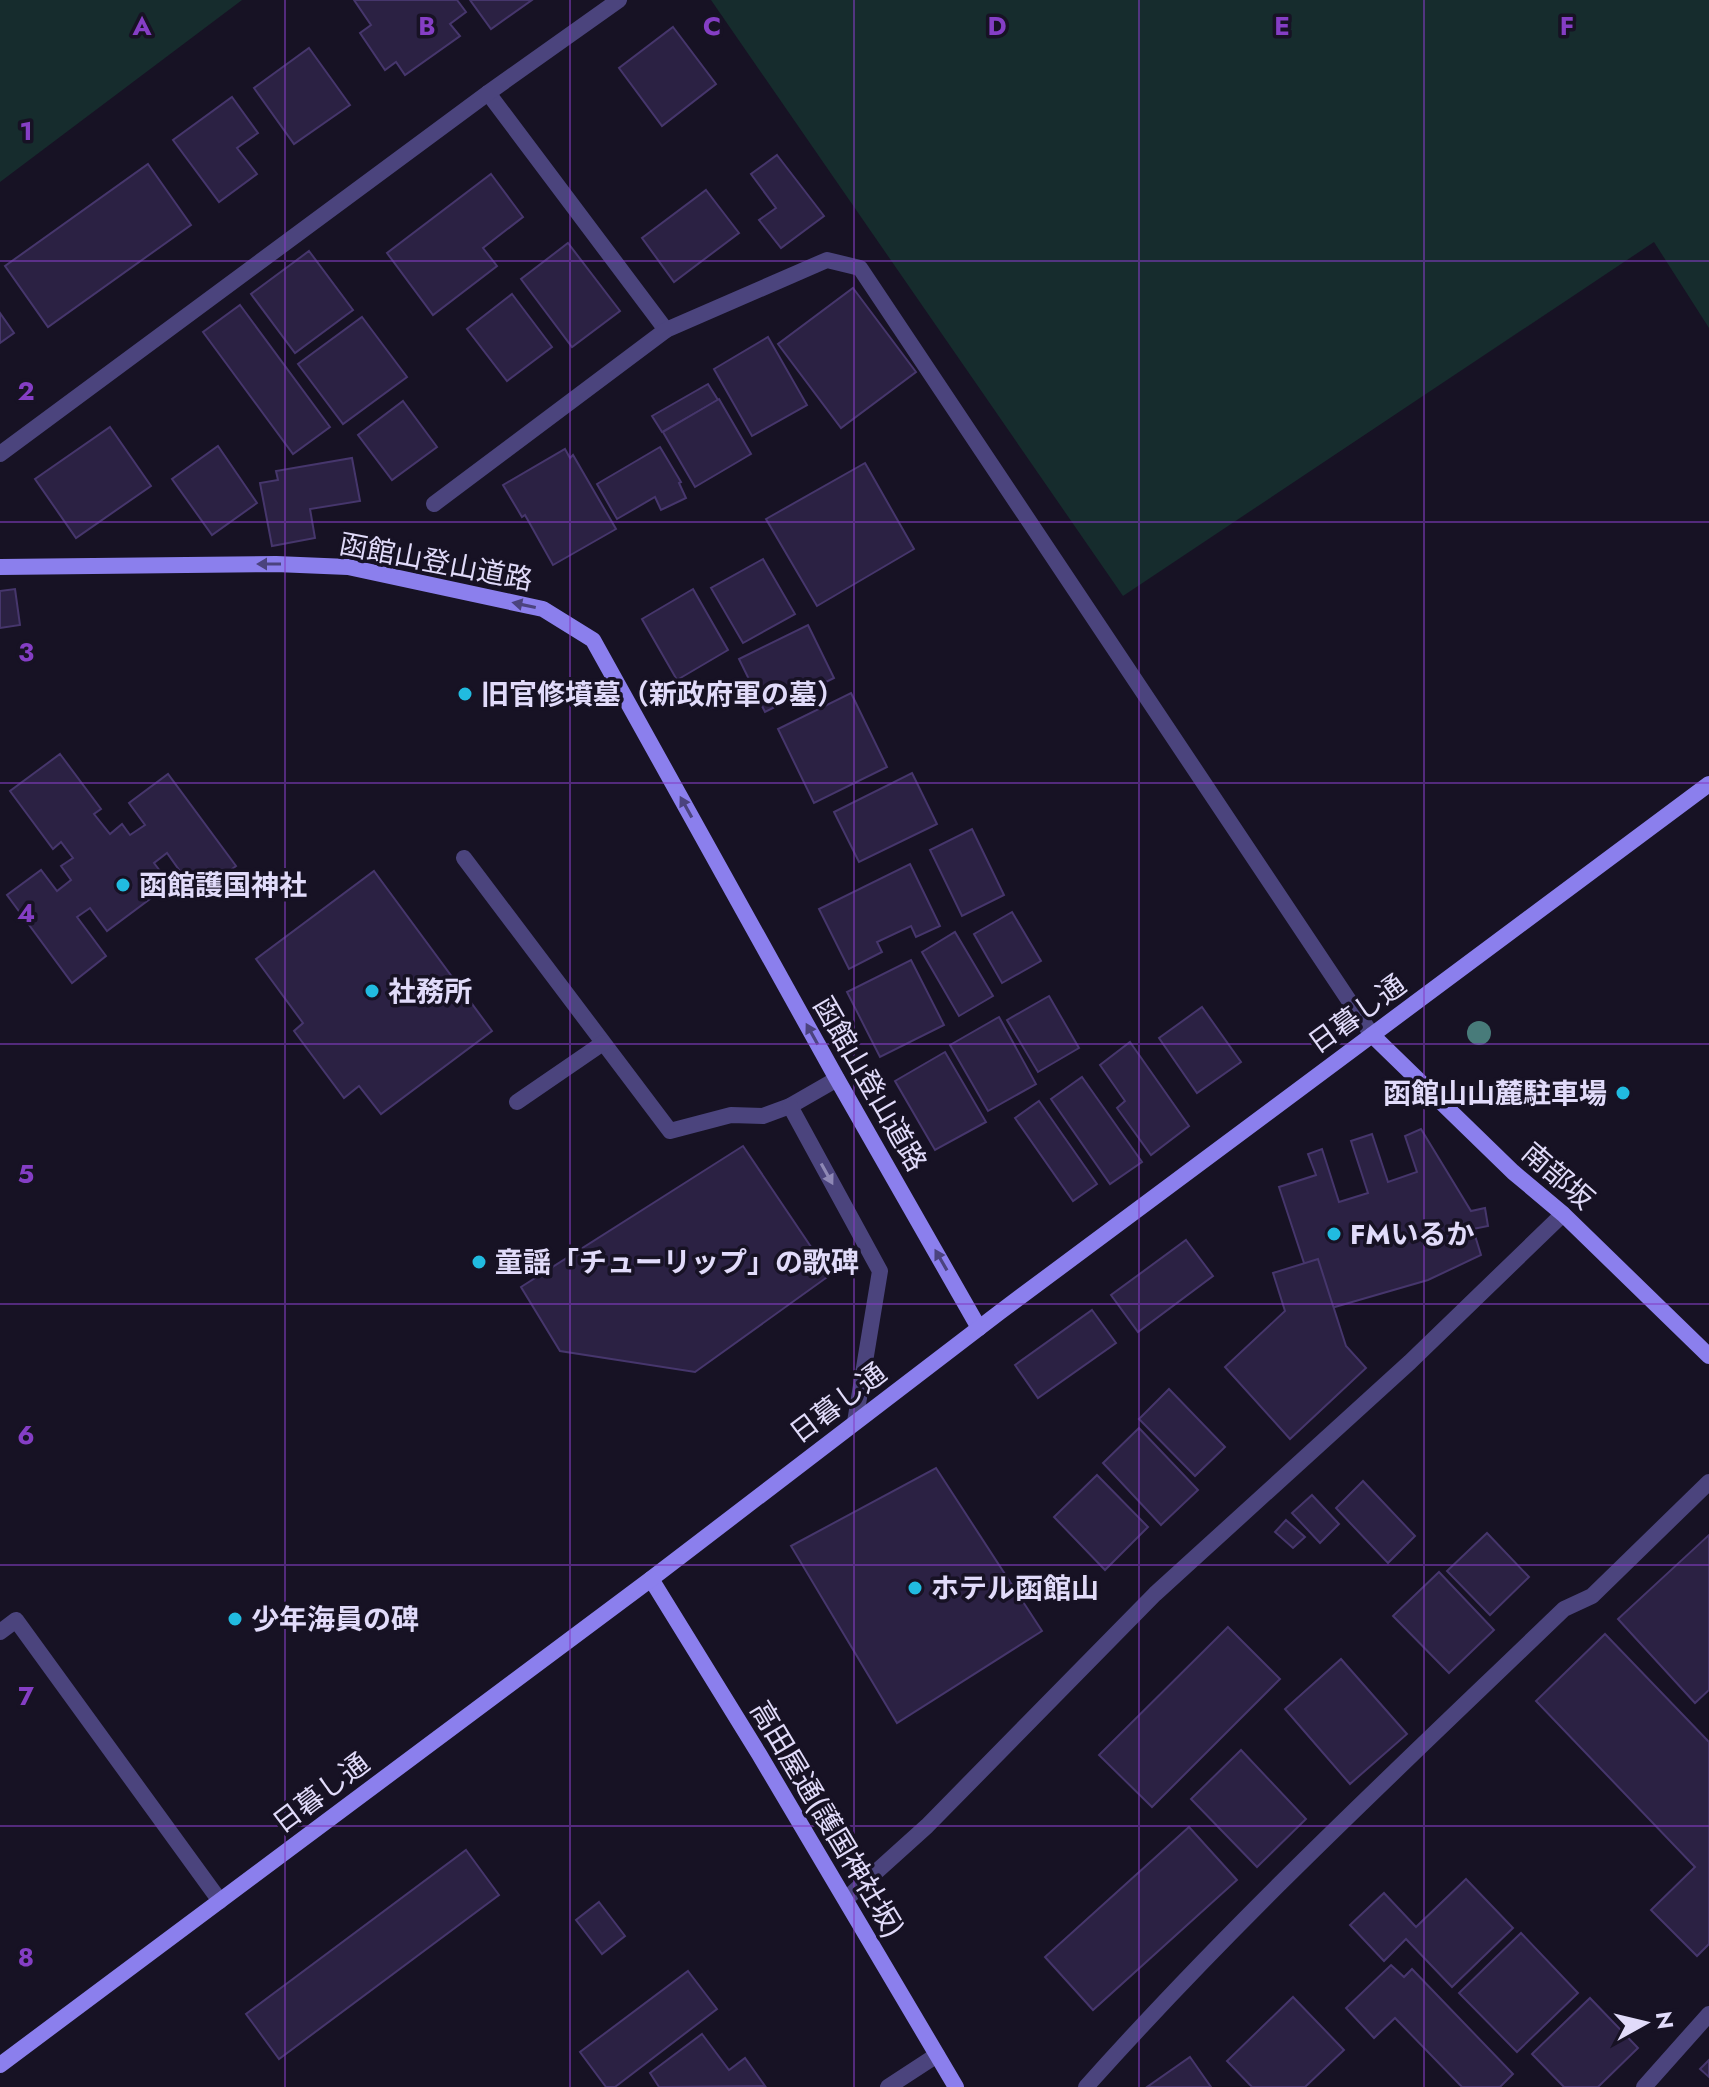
<svg xmlns="http://www.w3.org/2000/svg" width="1709" height="2087" font-family="Jost,'Noto Sans JP',sans-serif">
	<style>
		.green { fill: #162c2d }
		.building { fill: #2b2143; stroke: #46366c; stroke-width: 2 }
		.lines { fill: none; stroke-linecap: round; stroke-linejoin: round }
		.lane { stroke: #4b447d; stroke-width: 16 }
		.street { stroke: #4b447d; stroke-width: 16 }
		.secondary { stroke: #8b7fed; stroke-width: 16 }
		.tree { fill: #487b7a }
		.oneway { fill: #4b437e }
		.oneway2 { fill: #8e88b5 }
		.grid { fill: none; stroke: #853ec5; stroke-width: 2; stroke-opacity: 0.55 }
		.poi-dot { fill: #21bbe0; stroke: #171224; stroke-width: 3 }
		.labels { text-anchor: middle; dominant-baseline: central; stroke-width: 7; stroke-linejoin: round; paint-order: stroke }
		.street-label { font-size: 28px; fill: #e1dbfa; stroke: #171224 }
		.poi-label { font-size: 28px; font-weight: bold; fill: #e1dbfa; stroke: #171224; text-anchor: start }
		.grid-label { font-size: 26px; text-anchor: middle; font-weight: bold; fill: #853ec5; stroke: #171224; stroke-width: 7; stroke-linejoin: round; paint-order: stroke }
	</style>
	<rect width="100%" height="100%" fill="#171224"/>
	<g class="green">
		<path d="M0,0H242L0,182Z"/>
		<path d="M711,0H1709V328L1654,242L1123,596Z"/>
	</g>
	<g class="building">
		<path d="M354,0H457L466,12L450,24L460,36L405,75L396,62L385,70L360,33L371,25Z"/>
		<path d="M470,0H532L491,29Z"/>
		<path d="M673,27L716,84L662,126L619,68Z"/>
		<path d="M309,48L350,105L294,144L254,88Z"/>
		<path d="M232,97L258,133L237,148L257,174L219,202L173,140Z"/>
		<path d="M777,155L824,216L781,248L759,220L776,208L751,174Z"/>
		<path d="M148,164L191,225L48,327L5,266Z"/>
		<path d="M491,174L523,217L483,248L497,266L433,315L387,253Z"/>
		<path d="M706,190L739,233L674,282L642,238Z"/>
		<path d="M568,243L620,311L572,347L521,279Z"/>
		<path d="M309,251L353,310L295,353L251,294Z"/>
		<path d="M853,288L916,372L841,428L778,344Z"/>
		<path d="M512,294L552,347L507,381L467,329Z"/>
		<path d="M240,305L330,427L293,454L203,332Z"/>
		<path d="M0,313L14,333L0,343Z"/>
		<path d="M362,317L407,377L343,424L298,364Z"/>
		<path d="M768,337L807,405L752,436L714,369Z"/>
		<path d="M708,384L718,400L662,432L652,416Z"/>
		<path d="M719,399L751,454L695,487L663,432Z"/>
		<path d="M403,401L437,447L392,480L358,435Z"/>
		<path d="M110,427L151,486L76,538L35,479Z"/>
		<path d="M218,446L257,503L212,535L172,479Z"/>
		<path d="M660,447L681,482L679,483L686,498L661,510L655,497L617,519L597,484Z"/>
		<path d="M565,449L570,458L573,455L616,529L553,565L525,515L522,517L503,485Z"/>
		<path d="M352,458L360,501L310,509L315,538L272,546L260,483L278,480L276,471Z"/>
		<path d="M865,463L914,549L817,606L766,519Z"/>
		<path d="M763,559L795,614L743,643L711,588Z"/>
		<path d="M15,589L20,625L0,628V591Z"/>
		<path d="M693,589L728,650L677,680L642,619Z"/>
		<path d="M808,625L834,678L765,712L739,659Z"/>
		<path d="M851,693L887,767L814,803L778,729Z"/>
		<path d="M60,754L101,809L94,814L110,834L122,824L130,835L145,825L129,803L168,774L236,866L197,895L167,853L154,863L170,884L107,931L90,908L77,917L106,956L72,983L7,895L41,870L57,891L71,880L61,866L73,858L61,842L53,849L10,791Z"/>
		<path d="M912,773L937,824L859,862L834,812Z"/>
		<path d="M972,829L1004,895L962,916L930,850Z"/>
		<path d="M910,864L940,926L916,937L911,926L877,942L882,952L849,969L819,909Z"/>
		<path d="M374,871L492,1031L381,1114L359,1086L344,1098L294,1031L303,1023L256,959Z"/>
		<path d="M1012,912L1041,961L1002,983L974,934Z"/>
		<path d="M955,932L993,996L959,1016L922,952Z"/>
		<path d="M911,960L944,1025L880,1057L847,992Z"/>
		<path d="M1049,996L1079,1048L1038,1072L1007,1020Z"/>
		<path d="M1202,1007L1241,1062L1197,1093L1159,1038Z"/>
		<path d="M999,1017L1036,1084L988,1111L950,1045Z"/>
		<path d="M1130,1042L1189,1126L1151,1155L1117,1108L1125,1101L1100,1065Z"/>
		<path d="M945,1052L986,1122L935,1150L895,1081Z"/>
		<path d="M1082,1077L1142,1162L1110,1184L1051,1099Z"/>
		<path d="M1039,1101L1097,1184L1073,1201L1015,1118Z"/>
		<path d="M1421,1129L1471,1211L1485,1208L1488,1226L1473,1229L1481,1255L1428,1280L1328,1309L1316,1270L1307,1272L1279,1187L1316,1175L1308,1154L1322,1149L1339,1202L1368,1193L1351,1141L1372,1134L1388,1182L1417,1172L1405,1136Z"/>
		<path d="M743,1146L830,1275L695,1372L560,1351L521,1287Z"/>
		<path d="M1186,1240L1213,1276L1138,1332L1111,1295Z"/>
		<path d="M1318,1259L1346,1346L1366,1368L1290,1439L1225,1367L1285,1311L1273,1273Z"/>
		<path d="M1092,1310L1116,1343L1038,1398L1015,1365Z"/>
		<path d="M1169,1389L1225,1447L1195,1476L1139,1419Z"/>
		<path d="M1139,1428L1198,1490L1161,1525L1103,1463Z"/>
		<path d="M936,1468L1042,1631L897,1723L791,1546Z"/>
		<path d="M1097,1475L1148,1527L1105,1570L1054,1517Z"/>
		<path d="M1363,1481L1415,1536L1388,1563L1336,1508Z"/>
		<path d="M1312,1495L1339,1524L1320,1543L1292,1513Z"/>
		<path d="M1286,1520L1305,1537L1293,1548L1275,1532Z"/>
		<path d="M1487,1533L1529,1577L1490,1615L1447,1571Z"/>
		<path d="M1709,1535V1690L1695,1703L1618,1619Z"/>
		<path d="M1439,1572L1494,1630L1449,1673L1393,1616Z"/>
		<path d="M1228,1627L1280,1679L1152,1807L1099,1755Z"/>
		<path d="M1605,1634L1709,1742V1944L1697,1956L1651,1910L1695,1867L1536,1701Z"/>
		<path d="M1341,1659L1407,1734L1350,1784L1285,1709Z"/>
		<path d="M1241,1750L1306,1819L1257,1867L1191,1799Z"/>
		<path d="M1189,1827L1237,1880L1093,2010L1045,1957Z"/>
		<path d="M466,1850L499,1895L279,2059L246,2014Z"/>
		<path d="M1466,1879L1513,1928L1452,1987L1406,1939L1384,1961L1350,1925L1384,1893L1416,1927Z"/>
		<path d="M599,1902L625,1936L602,1954L576,1920Z"/>
		<path d="M1521,1933L1578,1993L1517,2052L1459,1993Z"/>
		<path d="M1391,1965L1404,1977L1412,1969L1513,2074L1500,2087H1462L1395,2018L1374,2038L1346,2008Z"/>
		<path d="M688,1971L717,2009L615,2087H606L580,2052Z"/>
		<path d="M1293,1997L1344,2050L1305,2087H1252L1227,2061Z"/>
		<path d="M1590,1998L1638,2048L1598,2087H1564L1532,2054Z"/>
		<path d="M702,2034L729,2070L745,2058L765,2086L659,2087L650,2073Z"/>
		<path d="M1190,2057L1211,2087H1147Z"/>
		<path d="M1709,2060V2077L1700,2069Z"/>
	</g>
	<g class="lines">
		<g class="lane">
			<path d="M464,858L670,1131L731,1115L763,1116L790,1106L837,1079"/>
			<path d="M517,1102L603,1043"/>
			<path d="M790,1106L880,1271L855,1422"/>
		</g>
		<g class="street">
			<path d="M488,93L666,330"/>
			<path d="M0,454L488,93L619,0"/>
			<path d="M434,504L666,330L827,260L860,268L1372,1035"/>
			<path d="M0,1632L16,1620L220,1901"/>
			<path d="M846,1899L927,1826L1155,1594L1410,1362L1563,1214"/>
			<path d="M888,2087L937,2055"/>
			<path d="M1086,2087C1236,1919 1402,1765 1564,1609L1592,1596L1709,1482"/>
			<path d="M1644,2087L1709,2014"/>
		</g>
		<g class="secondary">
			<path d="M0,567L276,564L348,567L543,609L593,640L837,1079L979,1328"/>
			<path d="M1372,1035L1513,1172L1563,1214L1709,1356"/>
			<path d="M651,1579L759,1754L956,2087"/>
			<path d="M0,2065L651,1579L1000,1312L1709,784"/>
		</g>
	</g>
	<circle class="tree" cx="1479" cy="1033" r="12"/>
	<defs><path id="oneway-solid" d="M-6-.8H1V-3.2L6.5 0L1 3.2V.8H-6Z" transform="scale(2)"/></defs>
	<g class="oneway">
		<use href="#oneway-solid" transform="translate(269 564) rotate(180)"/>
		<use href="#oneway-solid" transform="translate(524 605) rotate(-168)"/>
		<use href="#oneway-solid" transform="translate(686 807) rotate(-119)"/>
		<use href="#oneway-solid" transform="translate(812 1034) rotate(-119)"/>
		<use href="#oneway-solid" transform="translate(941 1260) rotate(-120)"/>
	</g>
	<use class="oneway2" href="#oneway-solid" transform="translate(827 1174) rotate(61)"/>
	<path class="grid" d="M285,0V2087M570,0V2087M854,0V2087M1139,0V2087M1424,0V2087M0,261H1709M0,522H1709M0,783H1709M0,1044H1709M0,1304H1709M0,1565H1709M0,1826H1709"/>
	<g class="poi-dot">
		<circle cx="465" cy="694" r="8"/>
		<circle cx="123" cy="885" r="8"/>
		<circle cx="372" cy="991" r="8"/>
		<circle cx="1623" cy="1093" r="8"/>
		<circle cx="1334" cy="1234" r="8"/>
		<circle cx="479" cy="1262" r="8"/>
		<circle cx="915" cy="1588" r="8"/>
		<circle cx="235" cy="1619" r="8"/>
	</g>
	<g class="labels">
		<g class="street-label">
			<text transform="translate(436 562) rotate(11)">函館山登山道路</text>
			<text transform="translate(1357 1014) rotate(-36)">日暮し通</text>
			<text transform="translate(870 1084) rotate(60)">函館山登山道路</text>
			<text transform="translate(1558 1176) rotate(41)">南部坂</text>
			<text transform="translate(838 1403) rotate(-37)">日暮し通</text>
			<text transform="translate(321 1793) rotate(-37)">日暮し通</text>
			<text transform="translate(827 1819) rotate(59)">高田屋通(護国神社坂)</text>
		</g>
		<g class="poi-label">
			<text x="481" y="694">旧官修墳墓（新政府軍の墓）</text>
			<text x="139" y="885">函館護国神社</text>
			<text x="388" y="991">社務所</text>
			<text x="1607" y="1093" text-anchor="end">函館山山麓駐車場</text>
			<text x="1350" y="1234">FMいるか</text>
			<text x="495" y="1262">童謡「チューリップ」の歌碑</text>
			<text x="931" y="1588">ホテル函館山</text>
			<text x="251" y="1619">少年海員の碑</text>
		</g>
	</g>
	<g class="grid-label">
		<text x="142" y="35">A</text>
		<text x="427" y="35">B</text>
		<text x="712" y="35">C</text>
		<text x="997" y="35">D</text>
		<text x="1282" y="35">E</text>
		<text x="1567" y="35">F</text>
		<text x="26" y="140">1</text>
		<text x="26" y="400">2</text>
		<text x="26" y="661">3</text>
		<text x="26" y="922">4</text>
		<text x="26" y="1183">5</text>
		<text x="26" y="1444">6</text>
		<text x="26" y="1705">7</text>
		<text x="26" y="1966">8</text>
	</g>
	<g transform="translate(1645 2023) rotate(82)" stroke="#171224" stroke-width="6" paint-order="stroke">
	<path d="M0-6L14 30L0 20L-14 30Z" fill="#e1dbfa"/>
	<text y="-12" font-size="22" font-weight="bold" text-anchor="middle" fill="#e1dbfa">N</text>
	</g>
</svg>
